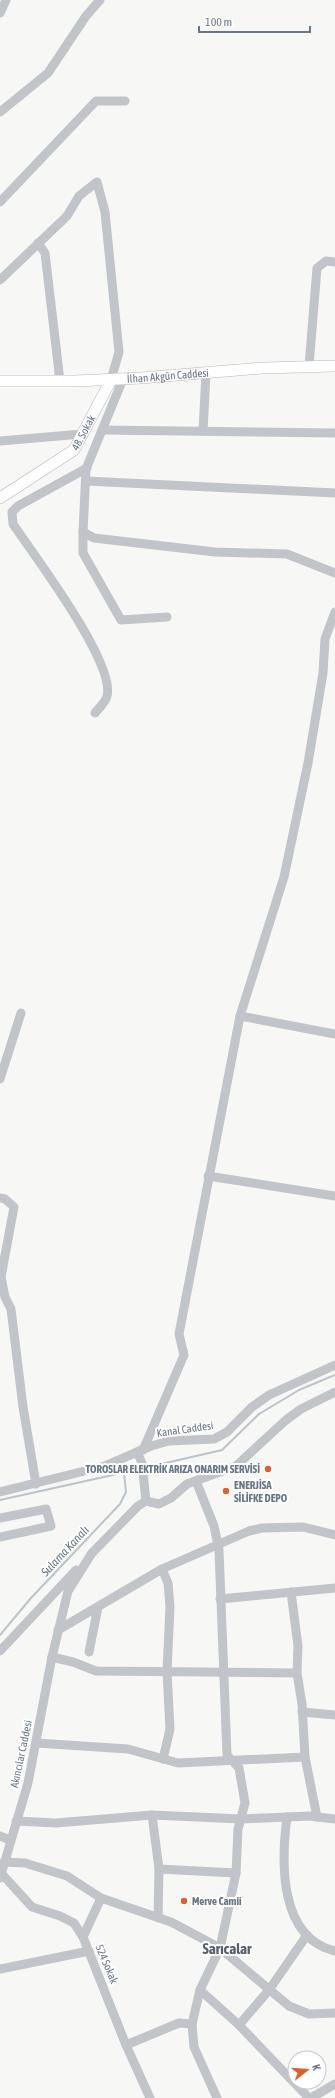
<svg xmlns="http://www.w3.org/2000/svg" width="335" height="2098" font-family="'Asap Condensed',sans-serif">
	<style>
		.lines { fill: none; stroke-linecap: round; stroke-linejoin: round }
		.stream { stroke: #bac4c9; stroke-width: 2 }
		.major-casing { stroke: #b4b8bc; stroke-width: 12 }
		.minor { stroke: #c1c4c8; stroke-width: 9 }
		.major { stroke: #fff; stroke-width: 11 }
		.poi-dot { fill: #dc6130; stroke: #fff; stroke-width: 1.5 }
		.labels { text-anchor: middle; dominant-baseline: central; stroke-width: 4; stroke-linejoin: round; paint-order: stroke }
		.street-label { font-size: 11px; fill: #687685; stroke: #fff }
		.poi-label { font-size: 11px; font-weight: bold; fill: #687685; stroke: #fff; text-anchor: start }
		.water-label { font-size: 12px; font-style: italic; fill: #637780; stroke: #fff }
		.district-label { font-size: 15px; font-weight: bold; fill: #55606a; stroke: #fff }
	</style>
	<rect width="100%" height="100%" fill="#f7f7f5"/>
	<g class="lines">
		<g class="stream">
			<path d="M144,1468L222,1450L259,1414L299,1390L335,1375"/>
			<path d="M0,1500L140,1469"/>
			<path d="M0,1635L31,1598L120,1504L126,1492L124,1473"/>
		</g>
		<g class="major-casing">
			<g id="major">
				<path id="s1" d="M0,381H75L141,378L263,368L335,366"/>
				<path id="s2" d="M0,498L74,450L111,380"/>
			</g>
		</g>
		<g class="minor">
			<path d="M0,13L6,0"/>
			<path d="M0,112L48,73L86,16L100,0"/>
			<path d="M0,202L96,101H125"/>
			<path d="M38,243L45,253L60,381"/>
			<path d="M0,280L67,216L79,196L97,182L105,212L119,352L111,380"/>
			<path d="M309,366L317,268L326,261L335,262"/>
			<path d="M123,379L86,469L83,532V553L121,620L167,617"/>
			<path d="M102,430L335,433"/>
			<path d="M203,431L206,373"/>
			<path d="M0,441L82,434"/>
			<path d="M87,468L18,506L12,512L13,524C33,554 116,663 107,696C106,702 98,709 95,713"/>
			<path d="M86,481L335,493"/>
			<path d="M83,532L94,538L215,552L287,554L335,573"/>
			<path d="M240,1016L335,1034"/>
			<path d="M0,1079L21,1013"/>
			<path d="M208,1176L335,1196"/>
			<path d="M0,1198L5,1199L14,1207L1,1277L5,1297L11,1309L23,1407L36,1484"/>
			<path d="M143,1450L184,1355L179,1334L240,1016L284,877L308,763L323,673L325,639L335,612"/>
			<path d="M137,1452L142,1463L146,1501L159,1504L171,1498L187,1484L236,1466L286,1420L301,1409L335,1392"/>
			<path d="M196,1481L214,1526L219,1550L227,1755L239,1768L245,1803L238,1829L236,1873L220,1948L200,1990L192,2024L194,2047L217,2098"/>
			<path d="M0,1492L105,1466L151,1446L169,1441L214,1439L227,1432L252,1407L269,1395L335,1365"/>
			<path d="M0,1518L46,1509L51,1526L0,1537"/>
			<path d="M162,1569L168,1583L170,1607L167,1672L170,1729L163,1759"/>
			<path d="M291,1592L298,1646L297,1673L302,1704L305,1757L317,1817"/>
			<path d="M220,1599L335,1588"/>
			<path d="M58,1630L162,1569L249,1531L262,1528L303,1527L335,1535"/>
			<path d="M0,1651L76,1570"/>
			<path d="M89,1652L98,1607"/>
			<path d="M52,1657L73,1662L96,1671L297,1673"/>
			<path d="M302,1712L335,1715"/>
			<path d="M36,1743L128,1749L178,1763L305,1757"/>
			<path d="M152,1815L159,1869L158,1918"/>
			<path d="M287,1817C281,1862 279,1938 335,1951"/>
			<path d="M16,1821L56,1823L152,1815L241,1819L309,1816L335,1819"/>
			<path d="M0,1836L10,1840"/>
			<path d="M4,1862L25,1863L67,1876L101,1898L171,1922L220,1948L289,2006L309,2014L335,2013"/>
			<path d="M159,1869L236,1873"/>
			<path d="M1,1873L32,1907L60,1916L74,1923L83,1937L126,2045L150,2098"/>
			<path d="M0,1878L28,1783L52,1657L68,1591L92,1553L138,1506L146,1501"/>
			<path d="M83,1937L101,1898"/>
			<path d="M0,1969L89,1951"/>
			<path d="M200,1990L239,2025L309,2098"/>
			<path d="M239,2025L269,1990L307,1935"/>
			<path d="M126,2045L179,2023L192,2024"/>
			<path d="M311,2098L335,2084"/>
		</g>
		<use href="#major" class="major"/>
	</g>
	<g class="poi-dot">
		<circle cx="268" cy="1469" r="4"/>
		<circle cx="226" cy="1491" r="4"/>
		<circle cx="184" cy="1901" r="4"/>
	</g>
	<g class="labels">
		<g class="street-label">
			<text stroke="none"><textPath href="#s1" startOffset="168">İlhan Akgün Caddesi</textPath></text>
			<text stroke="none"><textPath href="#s2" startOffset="108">48. Sokak</textPath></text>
			<text transform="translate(185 1429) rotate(-8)">Kanal Caddesi</text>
			<text transform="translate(21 1754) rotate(-78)">Akıncılar Caddesi</text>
			<text transform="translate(107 1964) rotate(67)">524 Sokak</text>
		</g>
		<g class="poi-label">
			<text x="260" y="1469" text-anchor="end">TOROSLAR ELEKTRİK ARIZA ONARIM SERVİSİ</text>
			<text x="234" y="1485">ENERJİSA<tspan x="234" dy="13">SİLİFKE DEPO</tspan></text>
			<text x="192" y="1901">Merve Camii</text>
		</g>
		<g class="water-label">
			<text transform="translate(65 1551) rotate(-47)">Sulama Kanalı</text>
		</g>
		<g class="district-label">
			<text x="227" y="1948">Sarıcalar</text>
		</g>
	</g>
	<g transform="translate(307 2070) rotate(73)"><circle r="19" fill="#ffffff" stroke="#c3c8ce"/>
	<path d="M0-3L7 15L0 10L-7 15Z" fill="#dc6130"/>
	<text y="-6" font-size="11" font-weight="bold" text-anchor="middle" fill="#687685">K</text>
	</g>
	<path d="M199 26v6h111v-6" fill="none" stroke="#687685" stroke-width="2"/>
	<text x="205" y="26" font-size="12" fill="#687685" stroke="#ffffff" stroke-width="3" paint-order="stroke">100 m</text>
</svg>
